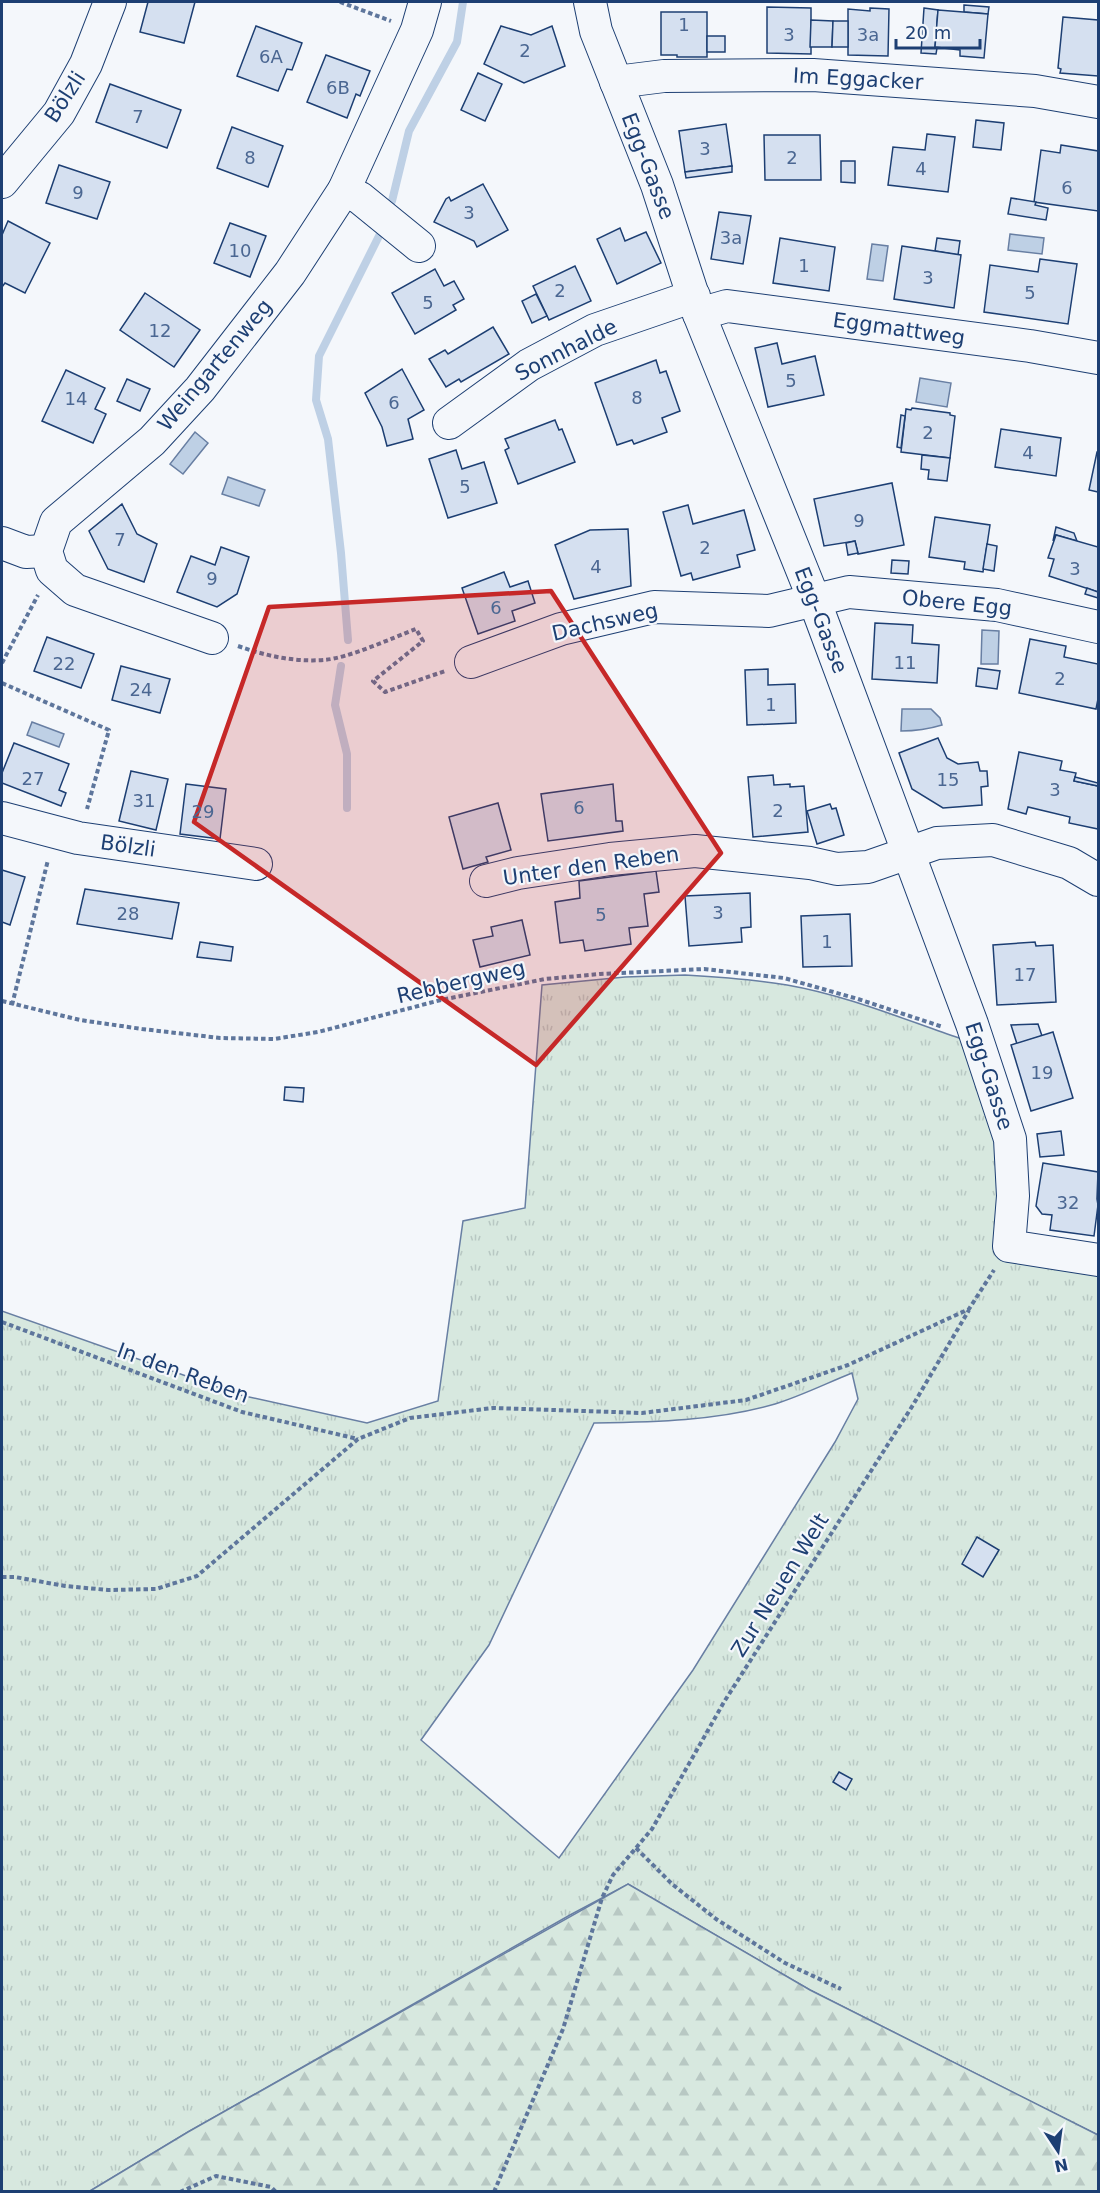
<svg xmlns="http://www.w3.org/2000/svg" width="1100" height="2193" font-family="'DejaVu Sans',sans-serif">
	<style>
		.grass { fill: url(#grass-tufts); stroke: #687fa3; stroke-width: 1.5; fill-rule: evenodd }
		.forest { fill: url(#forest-firs); stroke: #687fa3; stroke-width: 1.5 }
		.water { fill: #bed0e5; stroke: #687fa3; stroke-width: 1.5 }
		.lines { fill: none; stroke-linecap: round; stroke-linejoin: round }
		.stream { stroke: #bed0e5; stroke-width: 8 }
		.building { fill: #d5e0f0; stroke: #1d3f73; stroke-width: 1.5 }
		.minor-casing { stroke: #1d3f73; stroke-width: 34 }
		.path { stroke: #5e769c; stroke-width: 4; stroke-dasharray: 4.5 3; stroke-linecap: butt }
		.minor { stroke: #f4f7fb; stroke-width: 32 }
		.marked { fill: #c62828; fill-opacity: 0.2; stroke: #c62828; stroke-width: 4.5; stroke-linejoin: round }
		.labels { text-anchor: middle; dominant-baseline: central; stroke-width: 4.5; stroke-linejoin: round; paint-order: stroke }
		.number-label { font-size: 18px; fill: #4b6792 }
		.street-label { font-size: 21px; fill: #1d3f73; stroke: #f4f7fb }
	</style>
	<defs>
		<pattern id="grass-tufts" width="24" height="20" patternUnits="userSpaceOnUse" patternTransform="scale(1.5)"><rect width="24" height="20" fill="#d7e8df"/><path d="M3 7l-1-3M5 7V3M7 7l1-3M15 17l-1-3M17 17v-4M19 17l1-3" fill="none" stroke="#b8c8c3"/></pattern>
		<pattern id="forest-firs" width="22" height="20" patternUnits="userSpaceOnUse" patternTransform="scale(1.5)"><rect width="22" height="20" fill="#d7e8df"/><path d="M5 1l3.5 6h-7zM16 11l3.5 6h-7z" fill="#b8c8c3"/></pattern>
	</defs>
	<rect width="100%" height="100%" fill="#f4f7fb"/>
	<path class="grass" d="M685,975C719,977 753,979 787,985C845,995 903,1019 959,1038L973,1045L1000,1133L997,1239L1098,1269V2135L810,1990L628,1884L570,1915L188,2132L90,2191L2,2192V1311L240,1395L367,1423L438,1401L463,1221L525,1208L542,985L625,977ZM852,1373L858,1399L835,1442L693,1670L559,1858L421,1740L489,1645L594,1423C654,1422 717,1421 775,1404C801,1396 827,1383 852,1373Z"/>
	<path class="forest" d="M628,1884L810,1990L1098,2135V2191H90L188,2132Z"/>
	<g class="water">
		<path d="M1010,234L1044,238L1042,254L1008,250Z"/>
		<path d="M872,244L888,246L883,281L867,279Z"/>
		<path d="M920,378L951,383L947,407L916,402Z"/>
		<path d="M195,432L208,443L183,474L170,464Z"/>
		<path d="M228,477L265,490L259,506L222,494Z"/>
		<path d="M982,630L999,631L998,664H981Z"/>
		<path d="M902,709H931L940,718L942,725C929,729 915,731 901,731Z"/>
		<path d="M32,722L64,734L59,747L27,735Z"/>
	</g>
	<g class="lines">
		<g class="stream">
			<path d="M392,201L409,131L457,42L463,2"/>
			<path d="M348,640L341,553L328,439L316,400L319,356L381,232"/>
			<path d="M341,666L335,705L347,754V808"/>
		</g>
	</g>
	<g class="building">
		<path d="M148,2H195L184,43L140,32Z"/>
		<path d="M964,5L989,7L988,14L964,12Z"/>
		<path d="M767,7L811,8V54L767,53Z"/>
		<path d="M870,8L889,9L888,56L848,55V9L870,11Z"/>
		<path d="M924,8L938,10L935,47L937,48L936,54L921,53Z"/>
		<path d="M938,10L988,14L984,58L960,56V50L935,47Z"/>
		<path d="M661,12H707V57H677V55H661Z"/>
		<path d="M1063,17L1098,20V76L1060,73L1061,69L1058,68Z"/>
		<path d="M811,20L833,21L832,47H810Z"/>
		<path d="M833,21H848V47H832Z"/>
		<path d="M256,26L302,43L292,70L287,69L278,91L237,76Z"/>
		<path d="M501,26L531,35L552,26L565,66L524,83L484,64Z"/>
		<rect x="707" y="36" width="18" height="16"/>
		<path d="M326,55L370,71L360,96L356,94L347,118L307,102Z"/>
		<path d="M478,73L502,84L485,121L461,110Z"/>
		<path d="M110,84L181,110L167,148L96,122Z"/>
		<path d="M976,120L1004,123L1001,150L973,147Z"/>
		<path d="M726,124L732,166L685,172L679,131Z"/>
		<path d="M232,127L283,146L268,187L217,168Z"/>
		<path d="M927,134L955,137L948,192L888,185L893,147L925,150Z"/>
		<path d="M764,135H820L821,180H765Z"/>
		<path d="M1061,145L1098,151V211L1034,202L1041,150L1060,153Z"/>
		<path d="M841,161H855V183L841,182Z"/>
		<path d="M59,165L110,182L97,219L46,203Z"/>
		<path d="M732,166V172L686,178L685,172Z"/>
		<path d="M483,184L508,230L477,247L474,241L434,222L446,199L449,197L451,201Z"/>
		<path d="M1011,198L1036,202L1035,205L1048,208L1046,220L1008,214Z"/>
		<path d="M719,212L751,216L743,264L711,259Z"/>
		<path d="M8,221L50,243L25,293L5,283L2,287V235Z"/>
		<path d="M230,223L266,236L250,277L214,263Z"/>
		<path d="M620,228L625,241L646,232L661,263L617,284L597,239Z"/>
		<path d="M780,238L835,247L829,291L773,283Z"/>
		<path d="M937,238L960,241L958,255L935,251Z"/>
		<path d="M902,246L961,255L954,308L894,299Z"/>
		<path d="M1040,259L1077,264L1068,324L984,312L990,265L1038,272Z"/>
		<path d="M575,266L591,301L549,320L533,286Z"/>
		<path d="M435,269L444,286L454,281L464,299L453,305L456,310L415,334L392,293Z"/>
		<path d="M145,293L200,330L174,367L120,330Z"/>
		<path d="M536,294L547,316L532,323L522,301Z"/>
		<path d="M493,327L509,354L461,382L459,379L446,387L429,359L445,350L448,354Z"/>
		<path d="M777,343L782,364L815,356L824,395L768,407L755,348Z"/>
		<path d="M656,360L660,373L666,371L680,411L662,418L667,432L634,444L632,440L617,445L595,383Z"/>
		<path d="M402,369L424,410L408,419L413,439L387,446L382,427L365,393Z"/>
		<path d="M66,370L105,388L95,409L106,414L93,443L42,421Z"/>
		<path d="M127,379L150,389L140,411L117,401Z"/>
		<path d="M912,408L950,413V415L955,416L950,458L901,452L906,409L911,410Z"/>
		<path d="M901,415L905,416L901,448L897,447Z"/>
		<path d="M555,420L559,430L562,429L575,462L518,484L505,450L509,448L505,439Z"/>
		<path d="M1001,429L1061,438L1056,476L995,467Z"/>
		<path d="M456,450L462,469L484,462L497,503L448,518L429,459Z"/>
		<path d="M1097,452H1098V492L1089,490Z"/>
		<path d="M922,455L950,458L947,481L928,479L929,470L921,469Z"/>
		<path d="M892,483L904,545L858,554L855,541L824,546L814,499Z"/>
		<path d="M122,504L137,534L157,544L144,582L108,569L89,531Z"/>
		<path d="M688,505L693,524L744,510L755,550L737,555L740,567L693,580L691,573L681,576L663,512Z"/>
		<path d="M935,517L990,525L983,572L964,569L965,562L929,557Z"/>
		<path d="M1056,527L1074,533L1077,541L1056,535L1053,541Z"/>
		<path d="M628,529L631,586L574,599L555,545L590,530Z"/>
		<path d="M1056,535L1098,547V592L1049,576L1054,559L1048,558Z"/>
		<path d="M855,541L858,553L848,555L846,543Z"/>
		<path d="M987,544L997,546L994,571L983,569Z"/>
		<path d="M221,547L249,557L237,594L217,607L177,592L191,556L215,565Z"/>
		<path d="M892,560L909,561L908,574L891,573Z"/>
		<path d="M504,572L510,587L528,581L535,603L512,611L515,621L478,634L462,588Z"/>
		<path d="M1087,588L1098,592V598L1085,594Z"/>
		<path d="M875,623L913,625L912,643L939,645L937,683L872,679Z"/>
		<path d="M47,637L94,654L81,688L34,671Z"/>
		<path d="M1030,639L1066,646L1064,657L1098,664V699L1096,709L1019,693Z"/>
		<path d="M121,666L170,679L160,713L112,700Z"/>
		<path d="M978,668L1000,671L997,689L976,686Z"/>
		<path d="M768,669V685L795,684L796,723L747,725L745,670Z"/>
		<path d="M938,738L947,758L958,764L978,762L980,771H987L988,786L981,787L982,805L943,808L912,789L899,753Z"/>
		<path d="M14,743L69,764L59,790L66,793L61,806L2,783V773Z"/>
		<path d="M1019,752L1062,761L1060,770L1076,773L1074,781L1098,786V829L1069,823L1070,817L1028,807L1026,814L1008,809Z"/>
		<path d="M131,771L168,779L156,830L119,821Z"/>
		<path d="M773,775L774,785L790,784V787L804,786L808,832L753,837L748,777Z"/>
		<path d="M1075,777L1098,783V786L1074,781Z"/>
		<path d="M186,784L226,789L220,839L180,834Z"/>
		<path d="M613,784L616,821H622L623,831L548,841L541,794Z"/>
		<path d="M498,803L511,850L486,857L488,862L463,869L449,817Z"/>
		<path d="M830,804L832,809L836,808L844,835L817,844L807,811Z"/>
		<path d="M2,870L25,877L10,925L2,922Z"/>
		<path d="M656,871L659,892L644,894L648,926L629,928L631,944L585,951L583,940L560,943L555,902L580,898L579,881Z"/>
		<path d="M85,889L179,903L172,939L77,924Z"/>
		<path d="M750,893L751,927L741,928L742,942L689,946L685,896Z"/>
		<path d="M850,914L852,966L803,967L801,916Z"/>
		<path d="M522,920L530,955L480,967L473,940L493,936L491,927Z"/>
		<path d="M200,942L233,947L231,961L197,957Z"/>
		<path d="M1035,942L1036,946L1053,945L1056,1002L997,1005L993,945Z"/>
		<path d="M1038,1024L1042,1036L1017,1044L1011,1025Z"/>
		<path d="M1053,1032L1073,1098L1031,1111L1011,1045Z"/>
		<path d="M285,1087L304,1088L303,1102L284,1100Z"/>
		<path d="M1061,1131L1064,1155L1040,1157L1037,1134Z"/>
		<path d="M1043,1163L1098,1172L1097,1199L1098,1205L1094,1236L1050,1230L1052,1215L1042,1214L1036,1206Z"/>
		<path d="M977,1537L999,1550L983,1577L962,1564Z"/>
		<path d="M839,1772L852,1779L846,1790L833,1782Z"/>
	</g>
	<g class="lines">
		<g class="minor-casing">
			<g id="minor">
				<path d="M590,2L596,31L657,185L699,314L815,602L972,1024L1010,1139L1013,1196L1009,1246L1098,1260"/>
				<path d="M616,82L664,76L813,75L1035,91L1098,102"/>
				<path d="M2,182L59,113L86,64L110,2"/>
				<path d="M344,190L360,198L419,246"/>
				<path d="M699,314L727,306L1030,346L1098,358"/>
				<path d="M449,423L529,365L595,330L694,296"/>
				<path d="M2,543L26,552L46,551"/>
				<path d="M212,638L75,590L52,570L46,551L56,522L152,441L200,389L290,273L344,190L417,30L425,2"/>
				<path d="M471,662L561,629L654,607L769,611L849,592L997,605L1098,627"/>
				<path d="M2,818L78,838L256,864"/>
				<path d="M486,881L518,873L610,859L695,851L810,863L837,869L868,867L937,843L993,840L1069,863L1098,880"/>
			</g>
		</g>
		<g class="path">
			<path d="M340,2L391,21"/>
			<path d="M238,646C266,656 294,662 324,660C349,658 392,638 416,629L423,641L373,681L385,692L445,671"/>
			<path d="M2,663L38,595"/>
			<path d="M2,683L109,730L87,809"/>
			<path d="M2,1001L80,1020L142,1029L220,1038L274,1039L318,1032L441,1000L545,979L600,974L704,969L784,978L858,999L943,1027"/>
			<path d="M12,1005L48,860"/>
			<path d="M2,1322L242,1412L358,1439"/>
			<path d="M2,1577H15L65,1586L108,1590L156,1589L197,1576L358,1439L410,1418L493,1408L642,1413L746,1400L848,1365L969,1309L994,1270"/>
			<path d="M636,1848L672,1884L716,1919L785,1963L841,1989"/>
			<path d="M180,2192L216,2176L271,2187L276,2192"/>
			<path d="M494,2192L563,2029L602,1898L613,1875L652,1829L724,1702L913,1405L969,1310"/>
		</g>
		<use href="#minor" class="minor"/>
	</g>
	<path class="marked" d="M551,591L721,853L536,1065L194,822L269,607Z"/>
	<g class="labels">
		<g class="number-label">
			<text x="684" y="24">1</text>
			<text x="789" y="34">3</text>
			<text x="868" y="34">3a</text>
			<text x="525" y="50">2</text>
			<text x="271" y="56">6A</text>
			<text x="338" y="87">6B</text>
			<text x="138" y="116">7</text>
			<text x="705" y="148">3</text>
			<text x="250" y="157">8</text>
			<text x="792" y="157">2</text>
			<text x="921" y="168">4</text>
			<text x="1067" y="187">6</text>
			<text x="78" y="192">9</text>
			<text x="469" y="212">3</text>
			<text x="731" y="237">3a</text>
			<text x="240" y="250">10</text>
			<text x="804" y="265">1</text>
			<text x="928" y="277">3</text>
			<text x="560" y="290">2</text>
			<text x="1030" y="292">5</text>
			<text x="428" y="302">5</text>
			<text x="160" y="330">12</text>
			<text x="791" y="380">5</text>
			<text x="637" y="397">8</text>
			<text x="76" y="398">14</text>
			<text x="394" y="402">6</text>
			<text x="928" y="432">2</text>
			<text x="1028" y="452">4</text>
			<text x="465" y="486">5</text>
			<text x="859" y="520">9</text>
			<text x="120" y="539">7</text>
			<text x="705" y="547">2</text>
			<text x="596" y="566">4</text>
			<text x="1075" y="568">3</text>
			<text x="212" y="578">9</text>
			<text x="496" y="607">6</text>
			<text x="905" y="662">11</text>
			<text x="64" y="663">22</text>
			<text x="1060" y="678">2</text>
			<text x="141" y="689">24</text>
			<text x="771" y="704">1</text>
			<text x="33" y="778">27</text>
			<text x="948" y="779">15</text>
			<text x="1055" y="789">3</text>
			<text x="144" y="800">31</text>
			<text x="579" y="807">6</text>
			<text x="778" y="810">2</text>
			<text x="203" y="811">29</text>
			<text x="718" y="912">3</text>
			<text x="128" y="913">28</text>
			<text x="601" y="914">5</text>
			<text x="827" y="941">1</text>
			<text x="1025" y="974">17</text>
			<text x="1042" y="1072">19</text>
			<text x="1068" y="1202">32</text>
		</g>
		<g class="street-label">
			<text transform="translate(858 79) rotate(3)">Im Eggacker</text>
			<text transform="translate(65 97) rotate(-57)">Bölzli</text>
			<text transform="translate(648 166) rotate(69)">Egg-Gasse</text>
			<text transform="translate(899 329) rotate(8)">Eggmattweg</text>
			<text transform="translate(566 350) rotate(-27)">Sonnhalde</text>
			<text transform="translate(215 365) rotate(-50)">Weingartenweg</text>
			<text transform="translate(957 603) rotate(6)">Obere Egg</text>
			<text transform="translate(821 620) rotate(69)">Egg-Gasse</text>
			<text transform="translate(605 622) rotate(-13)">Dachsweg</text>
			<text transform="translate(128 846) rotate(8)">Bölzli</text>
			<text transform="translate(591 866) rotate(-8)">Unter den Reben</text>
			<text transform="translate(461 982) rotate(-13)">Rebbergweg</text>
			<text transform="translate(989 1076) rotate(72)">Egg-Gasse</text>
			<text transform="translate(183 1373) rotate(20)">In den Reben</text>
			<text transform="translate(780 1585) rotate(-58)">Zur Neuen Welt</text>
		</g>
	</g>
	<rect width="1100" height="2193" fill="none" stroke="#1d3f73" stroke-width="6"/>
	<g transform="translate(1058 2151) rotate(167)" stroke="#f4f7fb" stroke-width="4.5" paint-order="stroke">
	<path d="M0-4.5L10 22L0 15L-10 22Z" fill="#1d3f73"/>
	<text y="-9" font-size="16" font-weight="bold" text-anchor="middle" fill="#1d3f73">N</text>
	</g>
	<path d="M896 39v9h84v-9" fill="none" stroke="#1d3f73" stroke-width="3"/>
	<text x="905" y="39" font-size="18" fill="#1d3f73" stroke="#f4f7fb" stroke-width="4.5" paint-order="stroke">20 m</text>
</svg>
